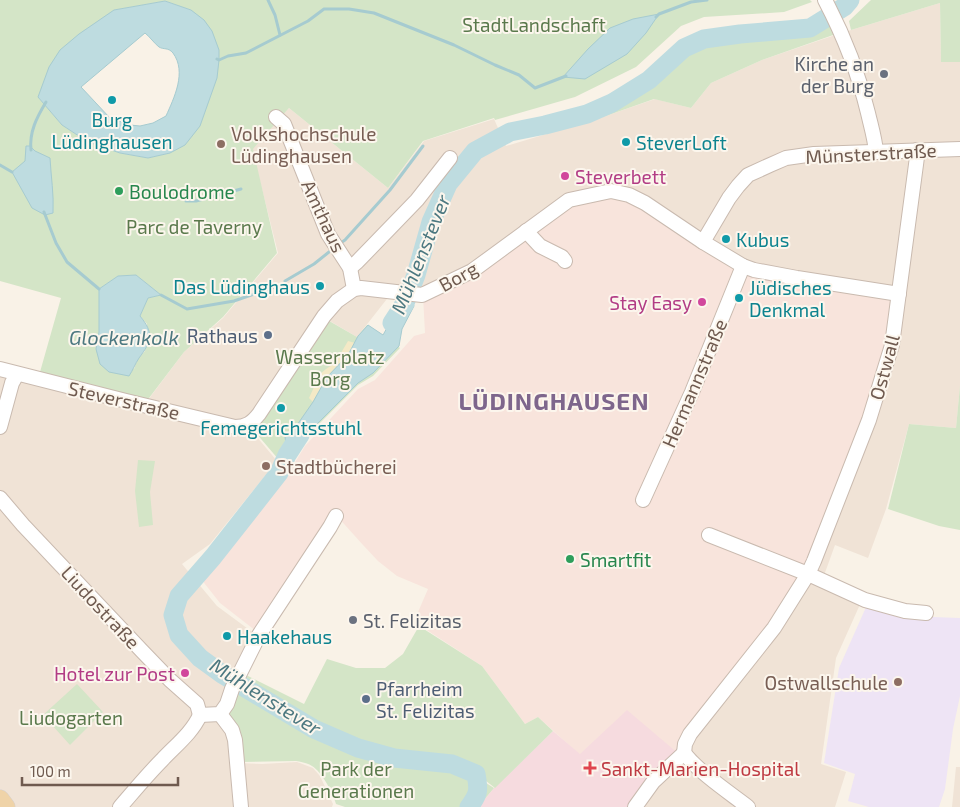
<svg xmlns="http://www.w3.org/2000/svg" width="960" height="807" font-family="'Exo 2',sans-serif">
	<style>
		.residential { fill: #f0e3d6 }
		.commercial { fill: #f8e4dc }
		.education { fill: #eee4f5 }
		.medical { fill: #f6dbdf }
		.green { fill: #d4e5c7; fill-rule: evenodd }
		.sand { fill: #f4e9c6 }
		.water { fill: #bedce0; stroke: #a6cbd0; fill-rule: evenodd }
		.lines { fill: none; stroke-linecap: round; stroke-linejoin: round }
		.stream { stroke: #a6cbd0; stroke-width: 3 }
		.river { stroke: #bedce0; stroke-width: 19 }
		.minor-casing { stroke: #c9baaf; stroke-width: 16 }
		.major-casing { stroke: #d7d1ce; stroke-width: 19 }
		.minor { stroke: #fff; stroke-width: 14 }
		.major { stroke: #efd3a8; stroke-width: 18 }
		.worship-dot { fill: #6b7280; stroke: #fcf6ed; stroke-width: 2 }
		.culture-dot { fill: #0f9aa8; stroke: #fcf6ed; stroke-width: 2 }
		.education-dot { fill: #8d6e63; stroke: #fcf6ed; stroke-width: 2 }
		.hotel-dot { fill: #d1479c; stroke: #fcf6ed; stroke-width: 2 }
		.leisure-dot { fill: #2e9e5b; stroke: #fcf6ed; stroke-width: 2 }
		.service-dot { fill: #5c6f8a; stroke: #fcf6ed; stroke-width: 2 }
		.health-dot { fill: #e0444e; stroke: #fcf6ed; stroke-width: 2 }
		.labels { text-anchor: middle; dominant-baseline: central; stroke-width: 4; stroke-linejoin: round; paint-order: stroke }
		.park-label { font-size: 19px; fill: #5a794c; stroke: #fcf6ed }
		.worship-label { font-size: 19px; fill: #5b616d; stroke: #fcf6ed; text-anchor: end }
		.culture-label { font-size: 19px; fill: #0d838f; stroke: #fcf6ed; text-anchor: start }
		.education-label { font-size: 19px; fill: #785e54; stroke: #fcf6ed; text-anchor: start }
		.street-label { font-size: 19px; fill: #6f5a4f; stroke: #fcf6ed }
		.hotel-label { font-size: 19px; fill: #b23c85; stroke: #fcf6ed; text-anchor: end }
		.leisure-label { font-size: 19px; fill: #27864d; stroke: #fcf6ed; text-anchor: start }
		.service-label { font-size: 19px; fill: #4e5e75; stroke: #fcf6ed; text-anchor: end }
		.health-label { font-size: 19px; fill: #be3a42; stroke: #fcf6ed; text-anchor: start }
		.water-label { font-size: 20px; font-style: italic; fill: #4c7880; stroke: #fcf6ed }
		.district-label { font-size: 24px; font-weight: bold; letter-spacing: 1px; fill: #7e668c; stroke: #fcf6ed }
	</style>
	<rect width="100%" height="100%" fill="#f9f2e7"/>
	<g class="residential">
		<path d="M940,3L941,62H960V386L956,428L909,424L886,509L868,558L835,545L822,581L862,600L836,658L821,764L846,772L835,807H636L901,294L738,259L471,270L422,294L394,290L357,337L323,317L247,425L277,461L210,544L182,564L217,606L259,637L219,712L237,763L262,764L297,762L313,768L320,776L333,804L332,807H13L0,790V372L142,408L184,352L223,318L278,253L252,149L289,108L388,188L424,141L494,119L506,146L603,117L655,99L691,108L711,83L762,60L838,34Z"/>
		<path d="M956,767H960V807H952Z"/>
	</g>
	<path class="commercial" d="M612,193L647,207L744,267L901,294L892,349L807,574L684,753L579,754L538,717L525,724L482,666L416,623L415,619L428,589L397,576L378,561L363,545L336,515L261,635L220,603L201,579L291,469L305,446L358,389L375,380L414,336L425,333L423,296L570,202Z"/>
	<path class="education" d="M867,605L905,616L960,618V696L953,729L945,789L939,807H869L848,801L855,774L824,763L839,668Z"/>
	<path class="medical" d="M627,710L680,755L634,807H478L494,788L553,731L580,754Z"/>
	<g class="green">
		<path d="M0,0H810L812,2L784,12L704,17L681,26L636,67L575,97L495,120L494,118L423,141L388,188L289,108L253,149L277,253L223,317L184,352L143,406L38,379L61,298L0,281ZM165,1L191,10L170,153L148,158L120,153L88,142L62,125L38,97L114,10ZM136,275L161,295L148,298L140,316L147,324L145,351L137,360L134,369L96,349L99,332V289L118,276Z"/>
		<path d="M871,0H960V62H941L940,3L851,30L849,21Z"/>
		<path d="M831,24L836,34L762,60L711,83L691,108L654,99L603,117L639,95L683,54L707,44L812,34Z"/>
		<path d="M324,318L357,337L367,325L400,348L373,376L358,385L314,429L288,470L279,460L249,425Z"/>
		<path d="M960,386V530L939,526L888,509L909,424L956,428Z"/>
		<path d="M138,460L155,461L150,492L153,525L139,527L135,491Z"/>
		<path d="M419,626L482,666L525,724L538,717L553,731L495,788L476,773L453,761L394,755L357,744L315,726L242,683L246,675L304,704L327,659L356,668H385L403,654Z"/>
		<path d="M77,684L103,712L70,745L43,715Z"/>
		<path d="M239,688L312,731L357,750L395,761L451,767L475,776L494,788L478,807H345L336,804C333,793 322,772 312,766C307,763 302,762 296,761L239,762L226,716Z"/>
	</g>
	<path class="sand" d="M348,341L355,343L348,355L327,378L313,402L309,398L320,374L326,369L335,363Z"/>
	<g class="water">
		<path d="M165,1L191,10L204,20L212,31L219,50V60L217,78L200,126L185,145L170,153L148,158L120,153L88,142L62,125L38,97L49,67L60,50L79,34L114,10ZM145,33C150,37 154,43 159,47C164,50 168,47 173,53C187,72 174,98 166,116L153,123L140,126L130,125L110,118L81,87Z"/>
		<path d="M659,14L646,33L627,54L585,79L563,77L588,49L610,28L633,19Z"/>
		<path d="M26,146H30L35,151L50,158C51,177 54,194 53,213L45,215L32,208L12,172L25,161Z"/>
		<path d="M136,275L161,295L148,298L140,316C154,333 152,341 139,358C135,364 133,370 129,376L109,372L100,364L96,349L99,332V289L118,276Z"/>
		<path d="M401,303H413L414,306L402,329L399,346L373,373L358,383L313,428L294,460L291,456L289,457L285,453L287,450L285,437L292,435L297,425L313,402L327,377L348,355L358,336L368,325L383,335Z"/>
	</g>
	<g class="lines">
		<g class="stream">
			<path d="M268,0L275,15L280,35"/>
			<path d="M656,17L659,14L691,2L707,0"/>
			<path d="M217,59L219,60L228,56L246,53L308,21L324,9H349L374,13L454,45L495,65L519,75L535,88L566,76"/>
			<path d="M31,150C29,132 37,117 46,102"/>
			<path d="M0,165L12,172"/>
			<path d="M186,201H196L241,189"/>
			<path d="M44,212L56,243L67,262L99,289"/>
			<path d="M339,244L345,240L390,190L423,146"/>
			<path d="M285,281L314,264L334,248"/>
			<path d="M161,295L187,309L234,301L274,287"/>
		</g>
		<g class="river">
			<path d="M392,323L405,303L416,275L431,222L448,184L475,151L510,132L545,125L587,114L612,103L649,80L684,48L704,39L740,34L810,28L844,7L850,0"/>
			<path d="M300,435L287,455L279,473L213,557L179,596L173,615L179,635L200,658L222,674L314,729L358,748L394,758L452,764L476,774C479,790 479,794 469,807"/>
		</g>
		<g class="minor-casing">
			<g id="minor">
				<path d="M825,0C845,38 858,71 868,113C871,126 875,139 876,152"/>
				<path d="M276,117L284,124L328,234L350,268L354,289"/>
				<path d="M526,231L540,246L562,257L565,261"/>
				<path d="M703,242L729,198L738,186L748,175L770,165L786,158L814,154L960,149"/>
				<path d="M350,268L357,262L417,200L450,158"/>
				<path d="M0,369L126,401L235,427C246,427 252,423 259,414L324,316L337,301L354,289L361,288L422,295L472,271L569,200L611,191L629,195L645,203L703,242L743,266L754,270L797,278L899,294"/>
				<path d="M0,427L12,383L17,374"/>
				<path d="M0,498L23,525L142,651L170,680L197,704L200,715"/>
				<path d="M643,500L692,392L743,266"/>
				<path d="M709,535L808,574L865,600L905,611L926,613"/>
				<path d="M220,714L232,730L235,740L241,807"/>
				<path d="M200,715L220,714L227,704L232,689L259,635L330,527L336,516"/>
				<path d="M684,753L685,744L690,734L774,628L808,574L814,561L869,420L892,345L917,157V150"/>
				<path d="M684,753C700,773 727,791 748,807"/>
				<path d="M120,807C134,791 147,775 162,760C175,746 192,733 200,715"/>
				<path d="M635,807L653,782L684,753"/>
			</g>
		</g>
		<g class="major-casing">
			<path id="major" d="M0,799L6,807"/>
		</g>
		<use href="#minor" class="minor"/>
		<use href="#major" class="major"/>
	</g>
	<g class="worship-dot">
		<circle cx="884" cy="74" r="5"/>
		<circle cx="353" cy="620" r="5"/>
	</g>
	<g class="culture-dot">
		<circle cx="112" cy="100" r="5"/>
		<circle cx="626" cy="142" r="5"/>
		<circle cx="726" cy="239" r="5"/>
		<circle cx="320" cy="286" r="5"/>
		<circle cx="739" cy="298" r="5"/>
		<circle cx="281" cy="408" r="5"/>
		<circle cx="227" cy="636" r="5"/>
	</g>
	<g class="education-dot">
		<circle cx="221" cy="144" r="5"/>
		<circle cx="266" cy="466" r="5"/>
		<circle cx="898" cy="682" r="5"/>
	</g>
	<g class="hotel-dot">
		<circle cx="565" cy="176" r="5"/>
		<circle cx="702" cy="302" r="5"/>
		<circle cx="185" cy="673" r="5"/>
	</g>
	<g class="leisure-dot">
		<circle cx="119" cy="191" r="5"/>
		<circle cx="570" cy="559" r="5"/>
	</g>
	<g class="service-dot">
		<circle cx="268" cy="335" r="5"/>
		<circle cx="366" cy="699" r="5"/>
	</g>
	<path class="health-dot" d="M587.5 760.5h5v5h5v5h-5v5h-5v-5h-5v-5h5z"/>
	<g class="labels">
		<g class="park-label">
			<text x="534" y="24">StadtLandschaft</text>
			<text x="194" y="226">Parc de Taverny</text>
			<text x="330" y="356">Wasserplatz<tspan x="330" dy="22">Borg</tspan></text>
			<text x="71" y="717">Liudogarten</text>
			<text x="356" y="768">Park der<tspan x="356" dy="22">Generationen</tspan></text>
		</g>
		<g class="worship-label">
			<text x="874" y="63">Kirche an<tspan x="874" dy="22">der Burg</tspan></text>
			<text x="363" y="620" text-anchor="start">St. Felizitas</text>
		</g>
		<g class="culture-label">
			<text x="112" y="119" text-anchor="middle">Burg<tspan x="112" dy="22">Lüdinghausen</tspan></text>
			<text x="636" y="142">SteverLoft</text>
			<text x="736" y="239">Kubus</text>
			<text x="310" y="286" text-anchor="end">Das Lüdinghaus</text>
			<text x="749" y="287">Jüdisches<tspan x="749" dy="22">Denkmal</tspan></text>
			<text x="281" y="427" text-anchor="middle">Femegerichtsstuhl</text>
			<text x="237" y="636">Haakehaus</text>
		</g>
		<g class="education-label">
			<text x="231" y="133">Volkshochschule<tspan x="231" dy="22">Lüdinghausen</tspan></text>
			<text x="276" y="466">Stadtbücherei</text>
			<text x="888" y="682" text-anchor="end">Ostwallschule</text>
		</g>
		<g class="street-label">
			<text transform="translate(871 153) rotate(-3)">Münsterstraße</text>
			<text transform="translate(324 216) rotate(65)">Amthaus</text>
			<text transform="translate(458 276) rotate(-29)">Borg</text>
			<text transform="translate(884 367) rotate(-75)">Ostwall</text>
			<text transform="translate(694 383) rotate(-67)">Hermannstraße</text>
			<text transform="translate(124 400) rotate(13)">Steverstraße</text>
			<text transform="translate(101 607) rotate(47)">Liudostraße</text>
		</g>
		<g class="hotel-label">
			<text x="575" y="176" text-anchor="start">Steverbett</text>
			<text x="692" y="302">Stay Easy</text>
			<text x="175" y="673">Hotel zur Post</text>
		</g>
		<g class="leisure-label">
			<text x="129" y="191">Boulodrome</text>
			<text x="580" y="559">Smartfit</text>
		</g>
		<g class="service-label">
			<text x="258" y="335">Rathaus</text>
			<text x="376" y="688" text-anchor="start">Pfarrheim<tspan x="376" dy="22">St. Felizitas</tspan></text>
		</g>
		<g class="health-label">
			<text x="601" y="768">Sankt-Marien-Hospital</text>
		</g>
		<g class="water-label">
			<text transform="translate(420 254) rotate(-68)">Mühlenstever</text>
			<text x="124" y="337">Glockenkolk</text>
			<text transform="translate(266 696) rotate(32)">Mühlenstever</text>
		</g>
		<g class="district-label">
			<text x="554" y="400">LÜDINGHAUSEN</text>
		</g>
	</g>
	<path d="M22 777v8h156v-8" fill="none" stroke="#6f5a4f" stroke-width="2.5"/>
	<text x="30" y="777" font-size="15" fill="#6f5a4f" stroke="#fcf6ed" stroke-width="4" paint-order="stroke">100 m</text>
</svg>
